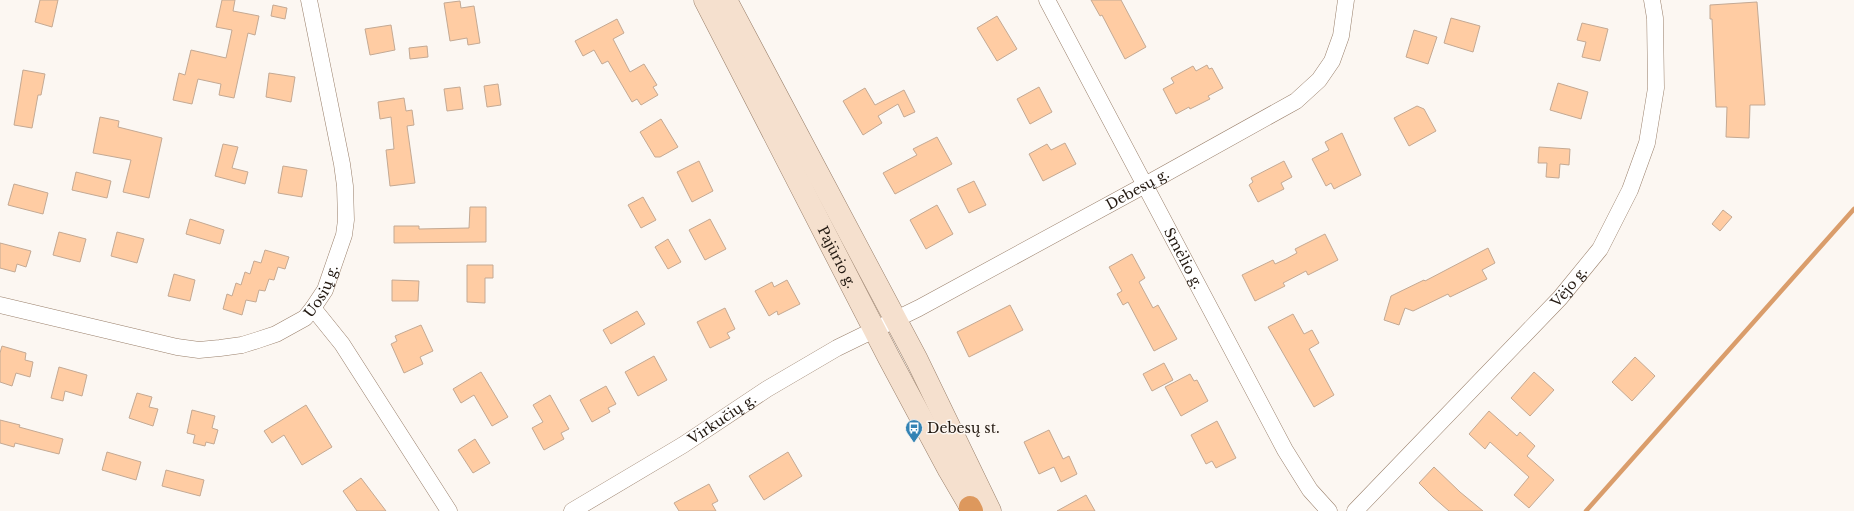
<svg xmlns="http://www.w3.org/2000/svg" width="1854" height="511" font-family="'Libre Baskerville',serif">
	<style>
		.lines { fill: none; stroke-linecap: round; stroke-linejoin: round }
		.stream { stroke: #da9d6b; stroke-width: 4.5 }
		.building { fill: #ffcca3; stroke: #c4a993 }
		.street-casing { stroke: #9a806c; stroke-width: 17 }
		.secondary-casing { stroke: #9a806c; stroke-width: 23 }
		.highway-casing { stroke: #9c6c42; stroke-width: 23 }
		.street { stroke: #fff; stroke-width: 16 }
		.secondary { stroke: #f5e0ce; stroke-width: 22 }
		.highway { stroke: #dd985d; stroke-width: 22 }
		.labels { text-anchor: middle; dominant-baseline: central; stroke-width: 3; stroke-linejoin: round; paint-order: stroke }
		.street-label { font-size: 14px; fill: #231911; stroke: #fcf7f2 }
		.poi-label { font-size: 14px; fill: #231911; stroke: #fcf7f2; text-anchor: start }
	</style>
	<rect width="100%" height="100%" fill="#fcf7f2"/>
	<g class="lines">
		<path class="stream" d="M1586,511L1854,209"/>
	</g>
	<g class="building">
		<path d="M40,0H58L52,27L35,22Z"/>
		<path d="M222,0H235L233,11L259,16L255,35L248,33L234,98L219,95L221,84L198,79L192,104L173,100L179,73L185,75L191,50L226,58L232,30L216,27Z"/>
		<path d="M1091,0H1121L1146,47L1125,59L1102,15L1100,16Z"/>
		<path d="M460,1L461,8L474,6L480,43L468,45L467,38L450,41L444,3Z"/>
		<path d="M1757,2L1765,105H1750L1749,138L1726,137L1727,107H1716L1712,19H1710V5Z"/>
		<path d="M273,5L287,8L285,19L271,16Z"/>
		<path d="M997,16L1017,49L997,61L977,28Z"/>
		<path d="M1451,18L1480,26L1473,52L1444,43Z"/>
		<path d="M617,19L624,33L613,39L630,72L644,64L657,85L653,87L658,95L641,105L637,99L632,102L608,61L602,64L594,50L583,56L575,41Z"/>
		<path d="M1582,23L1608,29L1600,61L1582,57L1586,42L1577,40Z"/>
		<path d="M391,25L395,50L370,55L365,29Z"/>
		<path d="M1414,30L1437,37L1428,64L1406,57Z"/>
		<path d="M427,46L428,57L410,59L409,48Z"/>
		<path d="M1207,65L1209,69L1212,68L1223,88L1208,96L1210,99L1190,109L1189,107L1176,114L1163,89L1174,83L1171,78L1193,66L1196,71Z"/>
		<path d="M23,70L45,74L41,95H38L32,128L14,125Z"/>
		<path d="M269,73L295,77L291,102L266,97Z"/>
		<path d="M1558,83L1588,92L1581,119L1550,110Z"/>
		<path d="M498,84L501,105L487,107L484,86Z"/>
		<path d="M460,87L463,109L447,111L444,89Z"/>
		<path d="M1039,87L1052,112L1030,124L1017,99Z"/>
		<path d="M865,88L875,105L904,90L915,112L904,117L898,104L878,116L882,123L863,135L843,101Z"/>
		<path d="M404,98L406,111L412,110L414,125L407,126L415,183L390,186L386,150L394,149L391,117L380,119L378,102Z"/>
		<path d="M1417,106L1424,109L1436,131L1409,146L1394,118Z"/>
		<path d="M100,117L119,121L118,127L162,138L149,198L123,192L131,160L93,153Z"/>
		<path d="M661,119L678,147L660,157H655L640,132Z"/>
		<path d="M1342,133L1361,175L1334,189L1331,183L1326,186L1312,159L1329,150L1325,142Z"/>
		<path d="M937,137L952,164L895,194L883,173L917,155L913,149Z"/>
		<path d="M1065,143L1076,164L1043,181L1029,154L1047,144L1051,150Z"/>
		<path d="M223,144L238,147L232,168L248,172L245,184L215,176Z"/>
		<path d="M1539,147L1570,149L1569,165L1560,164L1559,178L1546,177L1547,163H1538Z"/>
		<path d="M699,161L713,191L692,202L677,172Z"/>
		<path d="M1284,161L1292,177L1281,183L1284,189L1258,202L1249,185L1253,182L1251,178Z"/>
		<path d="M283,166L307,170L302,197L278,193Z"/>
		<path d="M76,172L111,181L107,198L72,190Z"/>
		<path d="M974,181L986,205L969,213L957,189Z"/>
		<path d="M14,184L48,193L43,214L8,205Z"/>
		<path d="M643,197L656,220L641,228L628,205Z"/>
		<path d="M937,205L953,234L926,249L910,220Z"/>
		<path d="M470,207H486V242L394,243V226H419V229L469,228Z"/>
		<path d="M1723,210L1732,217L1720,231L1712,224Z"/>
		<path d="M190,219L224,230L220,244L186,234Z"/>
		<path d="M710,219L726,249L705,260L689,230Z"/>
		<path d="M59,232L86,239L80,262L53,255Z"/>
		<path d="M117,232L144,239L137,263L111,256Z"/>
		<path d="M1325,234L1338,260L1308,275L1306,271L1283,283L1285,286L1255,301L1242,275L1273,260L1275,264L1286,259L1297,253L1295,249Z"/>
		<path d="M668,239L681,262L668,269L655,247Z"/>
		<path d="M0,243L31,251L26,267L17,264L15,272L0,268Z"/>
		<path d="M1488,248L1495,263L1482,270L1487,279L1450,297L1448,294L1413,311L1405,308L1399,325L1384,320L1391,296L1424,280L1425,281Z"/>
		<path d="M265,250L289,257L285,269L278,267L274,280L269,279L265,291L259,290L256,302L246,300L242,315L223,309L227,294L232,296L236,283L241,285L245,272L250,274L254,261L261,263Z"/>
		<path d="M1132,254L1145,278L1139,282L1153,308L1158,305L1177,339L1154,351L1128,302L1123,305L1117,294L1122,291L1109,267Z"/>
		<path d="M467,265H493V278H485V303L467,302Z"/>
		<path d="M174,274L195,280L190,301L168,296Z"/>
		<path d="M392,280L419,281L418,301H392Z"/>
		<path d="M787,280L800,304L778,315L777,311L769,316L755,291L772,282L774,287Z"/>
		<path d="M1010,305L1023,330L969,357L957,332Z"/>
		<path d="M725,308L735,329L727,333L730,338L710,348L697,322Z"/>
		<path d="M637,311L645,324L611,344L603,330Z"/>
		<path d="M1293,314L1304,334L1312,330L1319,343L1309,349L1334,395L1314,407L1268,327Z"/>
		<path d="M421,325L433,351L420,357L423,364L404,373L391,344L397,341L395,336Z"/>
		<path d="M2,346L26,353L25,360L33,362L30,377L16,373L12,386L0,382V353Z"/>
		<path d="M654,356L667,380L638,396L625,372Z"/>
		<path d="M1635,357L1655,376L1632,401L1612,382Z"/>
		<path d="M1164,363L1173,380L1152,391L1143,374Z"/>
		<path d="M59,367L87,375L82,396L65,391L63,401L51,398Z"/>
		<path d="M481,372L508,417L492,426L474,395L461,403L453,389Z"/>
		<path d="M1534,372L1554,390L1530,416L1511,398Z"/>
		<path d="M1190,374L1194,381L1197,380L1208,401L1181,416L1165,387Z"/>
		<path d="M606,386L616,404L608,408L610,412L592,422L580,400Z"/>
		<path d="M137,393L152,397L149,407L158,409L153,426L129,418Z"/>
		<path d="M550,395L569,429L561,433L564,439L544,450L532,428L543,422L533,405Z"/>
		<path d="M306,405L332,447L302,465L284,435L272,443L264,431Z"/>
		<path d="M192,410L215,416L212,428L218,430L214,444L206,442L205,446L193,443L195,435L187,433Z"/>
		<path d="M1489,411L1517,436L1520,432L1535,446L1527,456L1554,480L1529,508L1514,495L1529,477L1490,442L1485,449L1469,434Z"/>
		<path d="M0,420L20,425L19,427L63,439L59,454L15,443L14,447L0,443Z"/>
		<path d="M1217,421L1236,458L1216,468L1212,461L1206,464L1191,435Z"/>
		<path d="M1049,430L1063,459L1069,456L1077,474L1061,482L1054,467L1039,474L1024,442Z"/>
		<path d="M475,439L490,463L473,473L458,450Z"/>
		<path d="M107,452L141,462L136,480L102,470Z"/>
		<path d="M788,452L802,476L764,500L749,476Z"/>
		<path d="M1434,467L1460,492L1483,511H1449L1433,497L1419,483Z"/>
		<path d="M166,470L204,480L200,496L162,486Z"/>
		<path d="M361,478L386,511H357L343,491Z"/>
		<path d="M709,484L718,501L712,504L716,511H679L674,503Z"/>
		<path d="M1086,495L1095,511H1057Z"/>
	</g>
	<g class="lines">
		<g class="street-casing">
			<g id="street">
				<path id="s1" d="M1047,0L1285,450L1310,490L1329,511"/>
				<path id="s2" d="M0,305L177,347L199,350L220,348L242,345L258,340L276,334L305,318L313,308L325,290L344,235L346,220L345,186L342,164L309,0"/>
				<path d="M313,308L342,344L449,511"/>
				<path id="s3" d="M572,511L683,445L767,389L837,348L919,308L1145,185L1296,101L1319,80L1332,61L1341,36L1346,0"/>
				<path id="s4" d="M1355,511L1560,298L1600,249L1630,190L1647,143L1656,88L1655,18L1652,0"/>
			</g>
		</g>
		<g class="secondary-casing">
			<g id="secondary">
				<path id="s5" d="M705,0L889,358L949,470L973,511"/>
				<path d="M726,0L917,360L990,511"/>
			</g>
		</g>
		<g class="highway-casing">
			<path id="highway" d="M970,507L972,511"/>
		</g>
		<use href="#street" class="street"/>
		<use href="#secondary" class="secondary"/>
		<use href="#highway" class="highway"/>
	</g>
	<defs>
		<g id="bus-pin" transform="scale(0.9)"><path d="M0 17L-7.5 6A9.5 9.5 0 1 1 7.5 6Z" fill="#3483b4" stroke="#fcf7f2"/><path d="M-5-6H5V4H4V6H2V4H-2V6H-4V4H-5ZM-3.5-4V0h7V-4ZM-3.5 1.2v1.5H-2V1.2ZM2 1.2v1.5H3.5V1.2Z" fill="#fff"/></g>
	</defs>
	<g fill-rule="evenodd">
		<use href="#bus-pin" x="914" y="428"/>
	</g>
	<g class="labels">
		<g class="street-label">
			<text stroke="none"><textPath href="#s3" startOffset="651">Debesų g.</textPath></text>
			<text stroke="none"><textPath href="#s5" startOffset="289">Pajūrio g.</textPath></text>
			<text stroke="none"><textPath href="#s1" startOffset="292">Smėlio g.</textPath></text>
			<text stroke="none"><textPath href="#s4" startOffset="310">Vėjo g.</textPath></text>
			<text stroke="none"><textPath href="#s2" startOffset="348">Uosių g.</textPath></text>
			<text stroke="none"><textPath href="#s3" startOffset="176">Virkučių g.</textPath></text>
		</g>
		<g class="poi-label">
			<text x="927" y="428">Debesų st.</text>
		</g>
	</g>
</svg>
